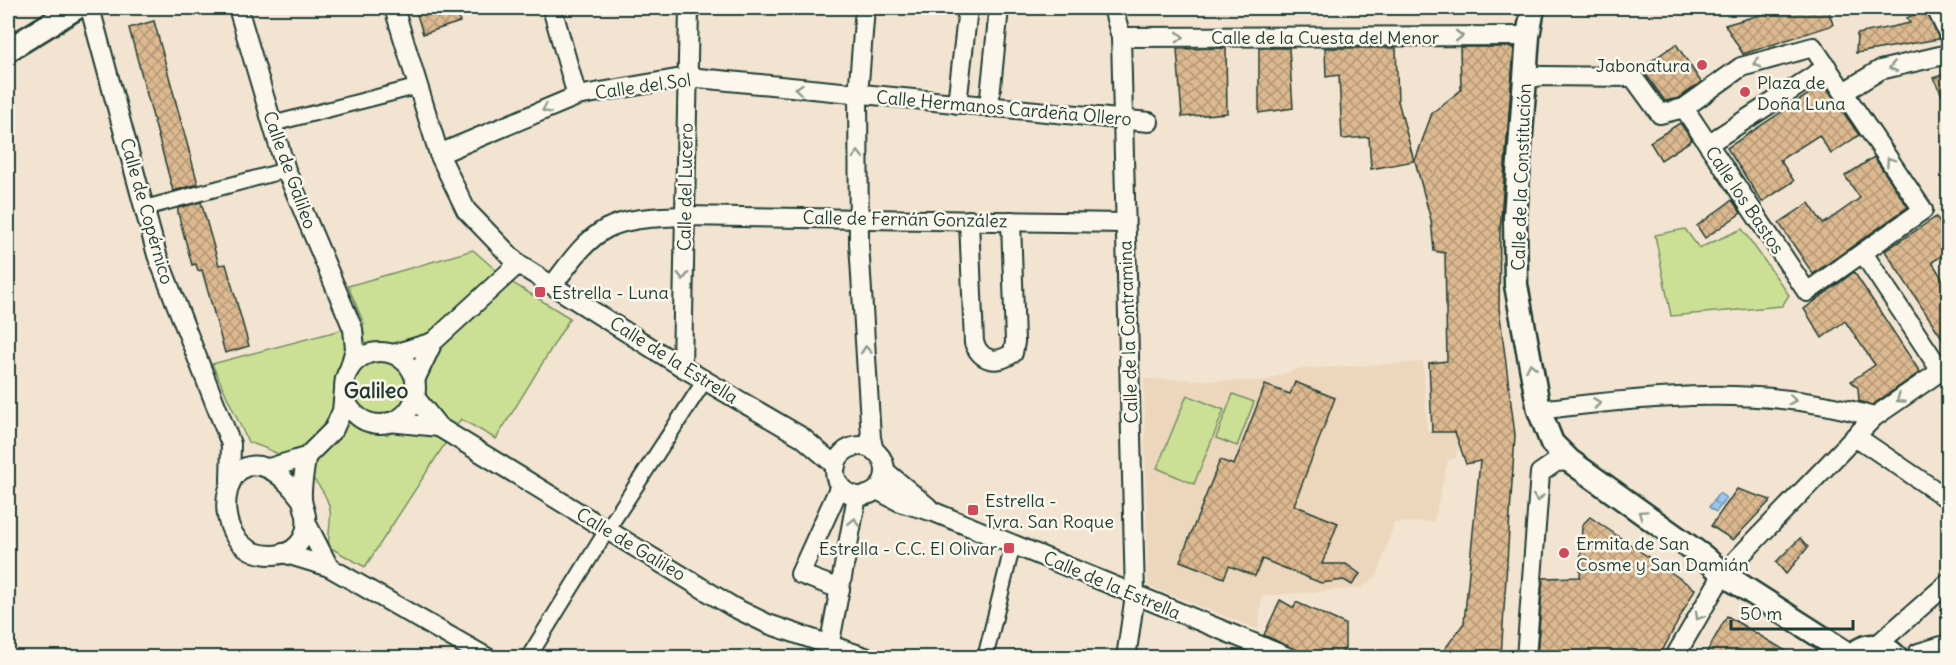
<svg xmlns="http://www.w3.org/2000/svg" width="1956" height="665" font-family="Delius,sans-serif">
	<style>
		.built { fill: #ecd7bc }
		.green { fill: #cce095; stroke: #768e64; stroke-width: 1.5 }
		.water { fill: url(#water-waves); stroke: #6990a7; stroke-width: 1.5 }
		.building { fill: url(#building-cross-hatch); stroke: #1f3d34; stroke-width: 1.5 }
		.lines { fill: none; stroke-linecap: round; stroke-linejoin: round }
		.pedestrian-casing { stroke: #1f3d34; stroke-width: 18 }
		.minor-casing { stroke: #1f3d34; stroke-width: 22 }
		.tertiary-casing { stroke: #1f3d34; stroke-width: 27 }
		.pedestrian { stroke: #fbf7ec; stroke-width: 14 }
		.minor { stroke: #fbf7ec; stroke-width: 18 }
		.tertiary { stroke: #fbf7ec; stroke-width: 22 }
		.oneway { stroke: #8d9a90 }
		.poi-dot { fill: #d1495b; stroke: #fbf7ec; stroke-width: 2 }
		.labels { text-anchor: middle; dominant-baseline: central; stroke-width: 5; stroke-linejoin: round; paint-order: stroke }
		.street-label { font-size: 18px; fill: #1f3d34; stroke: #fbf7ec }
		.poi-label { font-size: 18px; fill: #1f3d34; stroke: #fbf7ec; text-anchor: start }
		.quarter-label { font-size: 21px; font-weight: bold; fill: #1f3d34; stroke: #fbf7ec }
	</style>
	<defs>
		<pattern id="water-waves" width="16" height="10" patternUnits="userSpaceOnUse" patternTransform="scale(1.5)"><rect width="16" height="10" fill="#9ac7f4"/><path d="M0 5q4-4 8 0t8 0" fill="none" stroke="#7da3c6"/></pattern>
		<pattern id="building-cross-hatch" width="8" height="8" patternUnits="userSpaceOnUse" patternTransform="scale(1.5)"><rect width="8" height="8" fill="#ddb98f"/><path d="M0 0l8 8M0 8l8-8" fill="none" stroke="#b39876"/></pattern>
	</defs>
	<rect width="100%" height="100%" fill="#f2e4d0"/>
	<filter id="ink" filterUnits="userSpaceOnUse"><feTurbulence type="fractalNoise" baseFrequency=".0167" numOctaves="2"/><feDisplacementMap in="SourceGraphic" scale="12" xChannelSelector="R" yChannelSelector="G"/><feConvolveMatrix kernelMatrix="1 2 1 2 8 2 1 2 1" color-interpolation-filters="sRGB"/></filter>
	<g filter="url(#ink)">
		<path class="built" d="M1423,362L1427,430L1458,433L1456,458L1448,460L1434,521L1394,523L1378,574L1362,588L1262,596L1258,629L1148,586L1144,379L1264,381L1298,369Z"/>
		<g class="green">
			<path d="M1685,229L1699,248L1742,229L1789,295L1782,306L1671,316L1655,235Z"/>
			<path d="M473,250L506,279L570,318L496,439L461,419L365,567L329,547C327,534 332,522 330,510C323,474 280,452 248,442L212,364L364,324L348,286Z"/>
			<path d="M1233,394L1254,402L1237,446L1216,438Z"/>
			<path d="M1187,395L1224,410L1194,484L1157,468Z"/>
		</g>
		<path class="water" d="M1719,493L1726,498L1716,512L1709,507Z"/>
		<g class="building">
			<path d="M415,8H456L460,22L423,34Z"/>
			<path d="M1784,8H1828L1833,25L1743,54L1725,25Z"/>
			<path d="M1925,9L1939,39L1856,53L1857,34L1910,23L1907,18Z"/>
			<path d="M154,21L198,184L173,191L129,28Z"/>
			<path d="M1676,44L1701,82L1679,98L1665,101L1641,68Z"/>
			<path d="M1460,47H1514L1500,230L1499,308L1515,435L1501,657H1439L1464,623L1480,461L1466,464L1455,432H1432L1429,363L1447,361L1445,253L1434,251L1431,220L1415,161L1432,113L1461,90Z"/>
			<path d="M1226,48L1227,113L1182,117L1177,49Z"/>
			<path d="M1259,48H1289L1293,108L1259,113Z"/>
			<path d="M1325,48H1396L1398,101L1414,161L1371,169L1369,137L1342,139L1339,75L1326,77Z"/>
			<path d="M1948,73V105L1933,78Z"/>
			<path d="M1824,84L1859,135L1831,154L1819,135L1780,160L1794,181L1762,202L1727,148Z"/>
			<path d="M1680,123L1692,140L1661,160L1650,142Z"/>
			<path d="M1874,157L1908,207L1813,274L1779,223L1809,203L1823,224L1860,198L1845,176Z"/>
			<path d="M1732,200L1741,213L1705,238L1697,226Z"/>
			<path d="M201,202L219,265L226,264L249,346L225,353L202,270L198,271L196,264L192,265L178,213V208Z"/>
			<path d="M1936,217L1948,234V252L1932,262L1948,288V347L1885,251Z"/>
			<path d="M1854,272L1920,372L1872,405L1859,401L1858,388L1851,381L1875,365L1845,321L1822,338L1804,309Z"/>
			<path d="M1295,382L1335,398L1294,505L1338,523L1322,564H1346L1360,574L1352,585L1344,580L1321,583L1262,559L1255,576L1229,566L1224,578L1180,561L1220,460L1234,465L1265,385L1290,394Z"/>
			<path d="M1737,489L1771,500L1733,540L1711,526Z"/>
			<path d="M1590,517L1695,589L1659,657H1537L1543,578L1580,577L1582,525Z"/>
			<path d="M1800,538L1808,547L1786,574L1776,562Z"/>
			<path d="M1280,600L1294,608L1296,602L1345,624V648L1339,657H1310L1264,635Z"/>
			<path d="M1727,616L1796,657H1704Z"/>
		</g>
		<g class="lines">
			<g class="pedestrian-casing">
				<g id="pedestrian">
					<path d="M272,124L416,87"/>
					<path d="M145,208L286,170"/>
					<path d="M528,658L607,530L705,380"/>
					<path d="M985,658L1013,544"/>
				</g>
			</g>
			<g class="minor-casing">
				<g id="minor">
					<path d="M90,8L157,255L231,444L230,480"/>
					<path d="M238,8L286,170L353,329L355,349L349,370"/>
					<path d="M394,8L439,154L466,210L518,264L682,367L802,437L836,466"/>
					<path d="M552,8L577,96"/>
					<path d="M865,8L858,95L859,243L871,438L874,451"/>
					<path d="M1113,8L1121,37L1135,595L1126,658"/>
					<path d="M1936,8L1948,33"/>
					<path d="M1121,37L1528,36"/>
					<path d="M1524,79L1542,76L1633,77L1660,114L1684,108L1741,67L1813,47L1923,210L1807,292L1684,108"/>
					<path d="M1844,92L1880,70L1948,54"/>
					<path d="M957,104L968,8"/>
					<path d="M989,107L999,8"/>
					<path d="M1708,144L1827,67"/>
					<path d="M439,154L577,96L688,77L1149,122"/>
					<path d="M969,220L974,343C982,362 997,364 1013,353L1015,342L1011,221"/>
					<path d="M1863,253L1941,371"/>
					<path d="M553,285C598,223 608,219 684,216L1125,223"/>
					<circle cx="380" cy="388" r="36"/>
					<path d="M393,354L433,342"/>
					<path d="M682,367L689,8"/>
					<path d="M415,380L433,342L518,264"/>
					<path d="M415,397L439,427L733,607L768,624L868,658"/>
					<path d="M1539,410C1650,396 1766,384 1874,417"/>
					<path d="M389,422L439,427"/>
					<path d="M1855,436L1948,499"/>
					<circle cx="860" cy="471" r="25"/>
					<path d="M269,468L306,457L334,429L342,411L344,390"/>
					<path d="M885,471L928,507"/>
					<path d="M877,490L900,502L934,512L1290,658"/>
					<path d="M301,499C225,399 193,555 272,555C294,555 309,539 306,516C305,510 302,504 302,498C301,485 305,470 306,457"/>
					<path d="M307,524L329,567"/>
					<path d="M283,553L329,567L488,658"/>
					<path d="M840,589L800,574L840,486"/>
					<path d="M1877,645L1948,583"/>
					<path d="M827,658L857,496"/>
					<path d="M1526,658L1540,473L1556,462L1570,461"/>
					<path d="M1674,658L1723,574L1740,556L1874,417L1948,366"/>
					<path d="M1915,658L1918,653L1948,644"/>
				</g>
			</g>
			<g class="tertiary-casing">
				<g id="tertiary">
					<path d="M1533,8L1528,36L1515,217L1516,285L1539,410L1552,443L1570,461L1704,557L1723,574L1851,656"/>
					<path d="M8,50L76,8"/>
					<path d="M1850,658C1864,642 1883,642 1897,658"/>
				</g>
			</g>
			<use href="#pedestrian" class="pedestrian"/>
			<use href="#minor" class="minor"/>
			<use href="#tertiary" class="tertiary"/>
		</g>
		<defs><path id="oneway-chevron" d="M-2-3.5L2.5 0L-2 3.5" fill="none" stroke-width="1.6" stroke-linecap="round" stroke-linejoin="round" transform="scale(1.5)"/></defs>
		<g class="oneway">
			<use href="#oneway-chevron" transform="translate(1459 36)"/>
			<use href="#oneway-chevron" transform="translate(1180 37) rotate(1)"/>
			<use href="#oneway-chevron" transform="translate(1757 63) rotate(165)"/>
			<use href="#oneway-chevron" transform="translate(1893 67) rotate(167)"/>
			<use href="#oneway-chevron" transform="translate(799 89) rotate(-174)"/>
			<use href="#oneway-chevron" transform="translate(546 109) rotate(157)"/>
			<use href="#oneway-chevron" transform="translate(858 155) rotate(-91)"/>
			<use href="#oneway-chevron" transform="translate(1890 161) rotate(-124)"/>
			<use href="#oneway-chevron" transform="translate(683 276) rotate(91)"/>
			<use href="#oneway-chevron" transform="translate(866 350) rotate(-94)"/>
			<use href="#oneway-chevron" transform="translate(1531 367) rotate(-101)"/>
			<use href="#oneway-chevron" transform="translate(1900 399) rotate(145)"/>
			<use href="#oneway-chevron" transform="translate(1792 400) rotate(9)"/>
			<use href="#oneway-chevron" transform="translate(1597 403) rotate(-7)"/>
			<use href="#oneway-chevron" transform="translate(1538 498) rotate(94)"/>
			<use href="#oneway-chevron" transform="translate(1642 514) rotate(-145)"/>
			<use href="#oneway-chevron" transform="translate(854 522) rotate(-79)"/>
			<use href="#oneway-chevron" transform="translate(1699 616) rotate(120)"/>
		</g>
	</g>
	<g class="poi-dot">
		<circle cx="1702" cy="65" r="6"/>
		<circle cx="1745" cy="92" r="6"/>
		<rect x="534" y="286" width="12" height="12" rx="3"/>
		<rect x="967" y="504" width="12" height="12" rx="3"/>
		<rect x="1003" y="542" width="12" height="12" rx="3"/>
		<circle cx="1564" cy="553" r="6"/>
	</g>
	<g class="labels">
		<g class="street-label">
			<text x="1325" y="37">Calle de la Cuesta del Menor</text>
			<text transform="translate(643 86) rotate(-8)">Calle del Sol</text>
			<text transform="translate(1004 108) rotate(5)">Calle Hermanos Cardeña Ollero</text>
			<text transform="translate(290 170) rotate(70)">Calle de Galileo</text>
			<text transform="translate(1521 177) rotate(-88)">Calle de la Constitución</text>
			<text transform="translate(685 187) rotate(-89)">Calle del Lucero</text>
			<text transform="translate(1745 200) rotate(56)">Calle los Bastos</text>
			<text transform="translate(147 211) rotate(74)">Calle de Copérnico</text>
			<text transform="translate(905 219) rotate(1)">Calle de Fernán González</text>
			<text transform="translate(1128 332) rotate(-92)">Calle de la Contramina</text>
			<text transform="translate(674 360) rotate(32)">Calle de la Estrella</text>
			<text transform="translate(631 544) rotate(31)">Calle de Galileo</text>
			<text transform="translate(1112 585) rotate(23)">Calle de la Estrella</text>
		</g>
		<g class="poi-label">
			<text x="1690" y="65" text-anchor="end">Jabonatura</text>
			<text x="1757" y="82">Plaza de<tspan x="1757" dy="21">Doña Luna</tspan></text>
			<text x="552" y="292">Estrella - Luna</text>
			<text x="985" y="500">Estrella -<tspan x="985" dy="21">Tvra. San Roque</tspan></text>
			<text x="1576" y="543">Ermita de San<tspan x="1576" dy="21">Cosme y San Damián</tspan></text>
			<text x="997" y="548" text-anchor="end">Estrella - C.C. El Olivar</text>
		</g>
		<g class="quarter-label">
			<text x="376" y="390">Galileo</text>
		</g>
	</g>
	<rect width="1956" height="665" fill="none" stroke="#fbf7ec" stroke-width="30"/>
	<rect x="15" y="15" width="1926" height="635" fill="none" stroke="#1f3d34" stroke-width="2" filter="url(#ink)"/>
	<path d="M1731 620v9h122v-9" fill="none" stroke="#1f3d34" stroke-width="3"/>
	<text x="1740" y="620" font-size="18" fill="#1f3d34" stroke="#fbf7ec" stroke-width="4.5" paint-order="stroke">50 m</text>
</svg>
